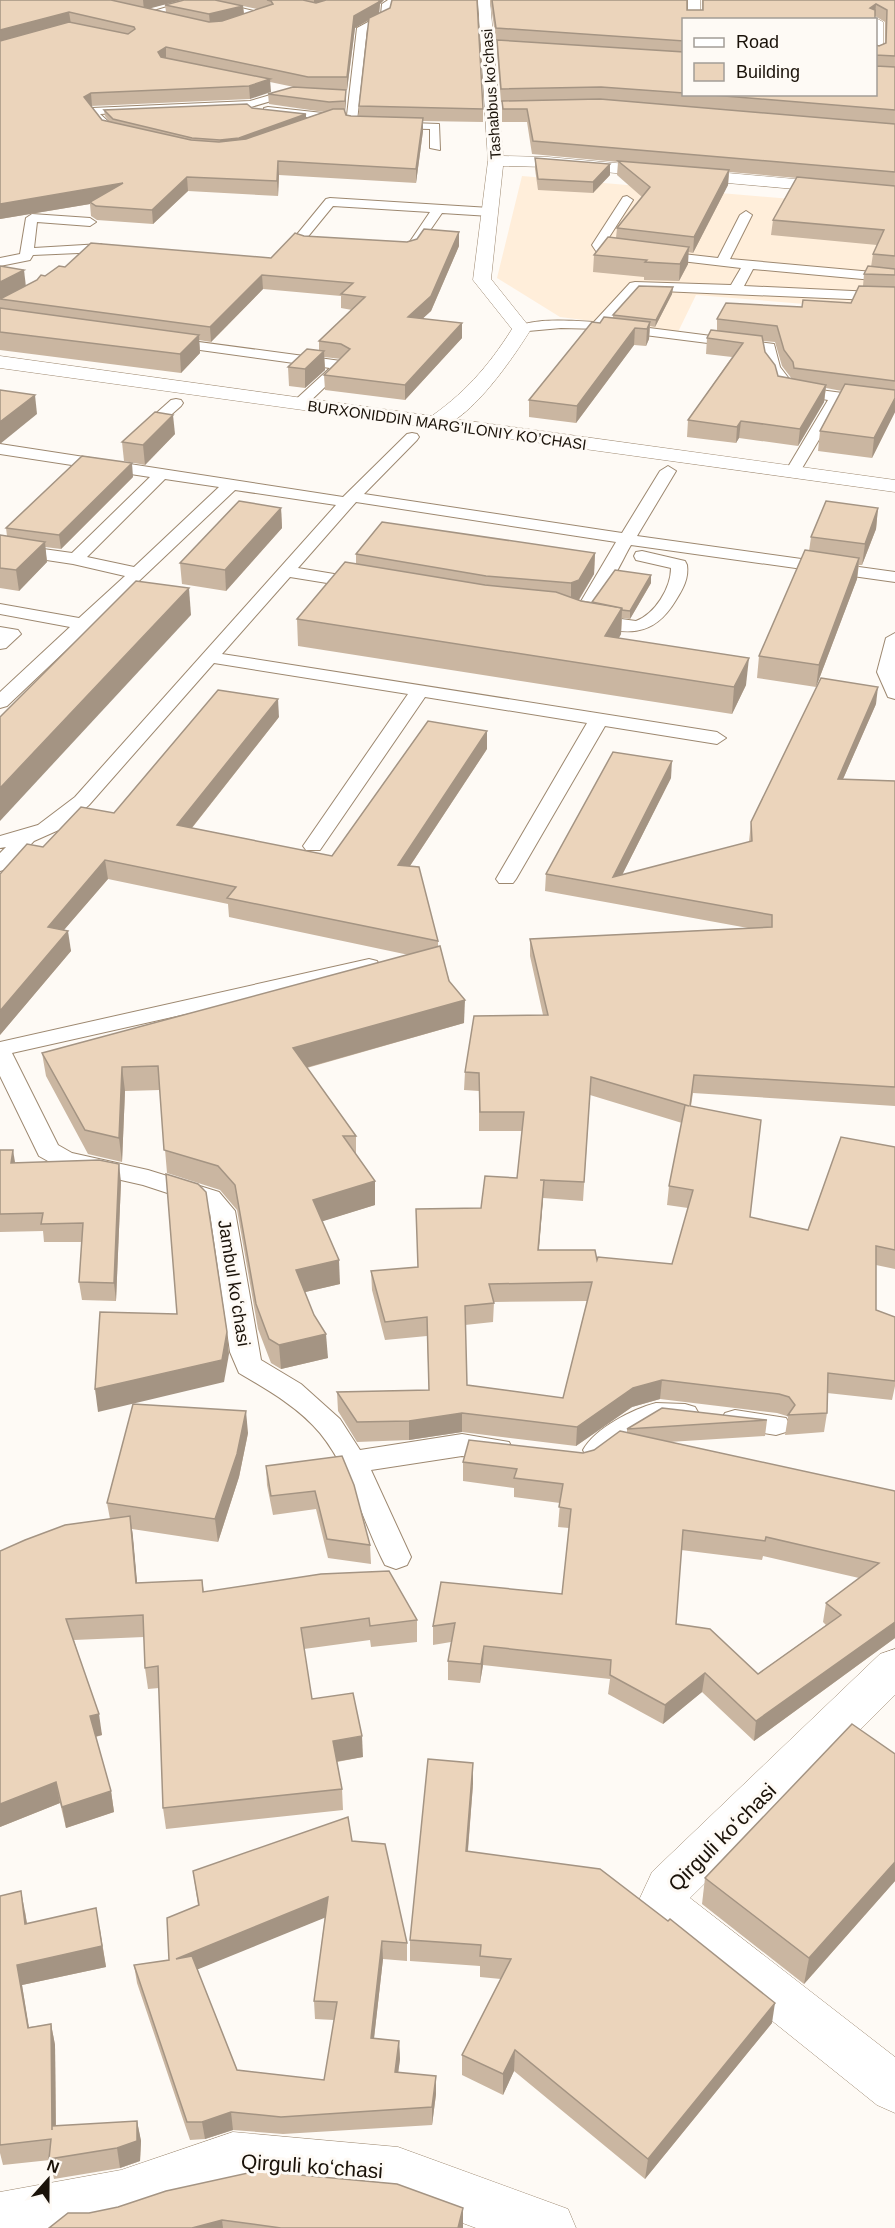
<svg xmlns="http://www.w3.org/2000/svg" width="895" height="2228" font-family="Arial,sans-serif">
	<style>
		.built { fill: #ffeeda }
		.lines { fill: none; stroke-linecap: round; stroke-linejoin: round }
		.service-casing { stroke: #9d8870; stroke-width: 2 }
		.minor-casing { stroke: #9d8870; stroke-width: 1 }
		.tertiary-casing { stroke: #9d8870; stroke-width: 1 }
		.primary-casing { stroke: #9d8870; stroke-width: 1 }
		.service { fill: #fff; fill-rule: evenodd }
		.minor { fill: #fff; fill-rule: evenodd }
		.tertiary { fill: #fff; fill-rule: evenodd }
		.primary { fill: #fff; fill-rule: evenodd }
		.wall { fill: #cab6a1; fill-rule: evenodd }
		.shaded-wall { fill: #a49483 }
		.building { fill: #ebd4bb; stroke: #a49483; stroke-width: 1.5; fill-rule: evenodd }
		.labels { text-anchor: middle; dominant-baseline: central; stroke-width: 6; stroke-linejoin: round; paint-order: stroke }
		.far-street-label { font-size: 15px; fill: #1a1209; stroke: #fefaf5 }
		.street-label { font-size: 18px; fill: #1a1209; stroke: #fefaf5 }
		.near-street-label { font-size: 21px; fill: #1a1209; stroke: #fefaf5 }
	</style>
	<rect width="100%" height="100%" fill="#fefaf5"/>
	<path class="built" d="M522,176L895,208L890,311L696,295L678,332L560,317L497,278Z"/>
	<g class="lines">
		<g class="service-casing">
			<g id="service">
				<path d="M191,0H207L271,15L251,23L246,20L255,16L198,4L145,18L140,15Z"/>
				<path d="M388,0H400L392,5L389,18L367,29L357,121L439,124L440,150L430,148V129L351,127L346,124L357,28L381,15L382,4Z"/>
				<path d="M291,89L296,92L295,94L251,107L100,114L119,131L114,134L104,131L87,111L92,108L250,101Z"/>
				<path d="M268,107L332,114L337,117L332,120L264,112V108Z"/>
				<path d="M627,196L633,200L604,245L718,258L740,215L746,211L752,215L730,259L895,274V282L753,269L744,286L895,293V301L638,290L602,329L561,328L517,332L515,329C528,317 576,321 594,322L630,283L635,282L731,285L741,268L596,251L592,245L623,197Z"/>
				<path d="M330,198L490,208L496,212L490,216L442,213L415,252L405,254L399,250L407,246L430,212L333,206L306,239L326,242V248L294,244V238L326,199Z"/>
				<path d="M32,214L90,218L96,222L90,226L37,222L34,248L101,244L107,248L101,252L33,255L30,260L0,266V258L20,254L26,218Z"/>
				<path d="M618,324L774,344L780,367L790,380V386L895,400V408L842,401L798,475H788L785,472L828,400L778,391L776,380L766,368L763,350L613,331V325Z"/>
				<path d="M169,338L341,361L348,365L303,408H293L291,405L293,402L330,368L164,345L162,342Z"/>
				<path d="M176,399L181,400L183,403L181,406L145,438H135L133,435L135,432L171,400Z"/>
				<path d="M412,433L417,434L419,437L417,440L364,494L622,533L660,471L668,466L676,471L637,536L895,572V582L631,545C618,567 598,619 568,617C560,616 555,617 550,611L553,607H571L580,603L616,542L356,502L298,568L370,580L372,584L370,588L364,589L290,577L222,654L717,732L726,738L717,744L605,726L516,879L513,883H499L496,879L587,723L425,697L320,850H306L303,846L408,694L214,663L89,805L61,829L34,841L7,869L0,871V853L6,847L0,848V836L38,825L75,797L336,505L235,490L7,706L0,708V692L70,627L0,614V604L79,618L125,576L73,564L0,553V543L72,553L150,477L0,454V444L343,497L407,434ZM165,479L219,487L134,567L87,557Z"/>
				<path d="M642,551L685,561L687,565C689,578 683,589 676,600C652,640 625,634 585,624L582,620L585,616L591,615L636,621C655,614 671,588 671,568L636,560L634,556L636,552Z"/>
				<path d="M0,627L18,630L21,634L6,648L0,649Z"/>
				<path d="M895,633V699L888,697L877,672L886,638Z"/>
				<path d="M369,959L377,961L380,966L377,971L12,1053L58,1145L72,1153L148,1170L219,1192L235,1211L261,1360L301,1384L340,1419L360,1450L462,1434L509,1442L513,1450L509,1458L499,1461L462,1456L371,1470L411,1557L407,1565L396,1569L385,1565C363,1523 351,1471 320,1433C298,1407 268,1390 239,1373L230,1352L210,1213L201,1204L143,1185L55,1165L39,1156L0,1076V1042Z"/>
				<path d="M656,1403L685,1404L695,1407L699,1414L695,1421C681,1425 666,1420 652,1425C629,1434 614,1466 587,1458L583,1450C595,1428 633,1409 656,1403Z"/>
				<path d="M735,1410L786,1418L790,1425L786,1432L776,1435L725,1427L721,1420L725,1413Z"/>
			</g>
		</g>
		<g class="minor-casing">
			<g id="minor">
				<path d="M688,0H700L701,20H688Z"/>
				<path d="M876,18L883,22V53L876,57V20H871Z"/>
				<path d="M895,1649V1695L690,1898L895,2057V2113L877,2105L649,1922L639,1900L652,1872L880,1654Z"/>
				<path d="M233,2132L398,2147L568,2209L576,2228H476L398,2199L233,2184L121,2222L92,2228H0V2192L121,2170Z"/>
			</g>
		</g>
		<g class="tertiary-casing">
			<path id="tertiary" d="M478,0H490L503,156L548,157L895,188V198L548,167L503,166L491,279L531,329C515,355 461,437 426,428L423,424L426,420C463,395 488,367 512,329L473,280L488,161Z"/>
		</g>
		<g class="primary-casing">
			<path id="primary" d="M0,356L895,480V492L0,368Z"/>
		</g>
		<use href="#service" class="service"/>
		<use href="#minor" class="minor"/>
		<use href="#tertiary" class="tertiary"/>
		<use href="#primary" class="primary"/>
	</g>
	<g class="wall">
		<path d="M0,0H182L149,8L166,12L165,5L217,0H384L380,4L379,13L483,109V122L423,121V131L416,183L279,175L278,196L188,191L153,224L97,220L91,216L90,204L0,219ZM243,6L257,9L244,14ZM369,20L359,106V116H351L346,115L345,112L346,100V90H347L355,28ZM270,82L294,87L268,94L269,104L324,112L306,118V114L252,108L104,110L105,116L110,122L102,120L91,106L250,99Z"/>
		<path d="M490,0H687V10H702V0H895V412L872,458L818,451L820,431L842,391L826,388L824,402L798,446L739,438L736,443L687,437L688,420L732,357L706,354L707,338L717,331V319L802,307L851,303L863,286L864,274L871,267L873,254L877,245L771,235L773,220L797,178L729,172L728,185L693,253L688,252V264L679,281L644,280V277L593,272L594,255L616,238L617,228L642,197L617,175L618,162L532,154L527,122H502V102H501L497,52V40H496ZM875,16L885,22V43L879,46L876,45V94H684V20ZM763,341L775,342L782,366L792,379L778,376L765,352Z"/>
		<path d="M535,158L610,164V175L593,193L538,190L535,169Z"/>
		<path d="M459,232V246L431,311L422,319L462,338L405,400L325,390L324,375L341,359L324,357L325,370L305,388L289,386L288,367L319,350V341L352,310L341,308V296L263,289L211,342L199,340L200,353L181,373L0,350V266L26,286L65,267L271,258L304,236L407,242Z"/>
		<path d="M673,287L672,294L655,327L650,326L649,339L646,346L634,345L576,423L529,417V400L600,323L613,318V315Z"/>
		<path d="M175,434L145,465L124,461L122,442Z"/>
		<path d="M133,477L61,549L45,547L47,562L19,591L0,588V535L7,536L6,528Z"/>
		<path d="M281,508L282,528L226,591L182,584L180,563Z"/>
		<path d="M878,508L876,529L862,565H859L857,579L816,687L757,678L759,656L809,551L811,537Z"/>
		<path d="M595,553L594,574L579,600L592,602L651,575V583L630,619L622,618L621,634L619,638L746,685L732,714L298,646L297,619L356,564V554Z"/>
		<path d="M876,704L843,779L895,781V1106L693,1093L691,1106L750,1217L808,1230L895,1147V1269L876,1265V1310L895,1317V1386L892,1400L827,1393V1413L824,1432L785,1435L788,1417L787,1416L777,1413L660,1399L632,1407L576,1446L462,1432L409,1440L357,1442L338,1411L337,1392L429,1390L427,1336L385,1340L372,1290L371,1271L418,1267L481,1208L517,1178L522,1131H479V1091L464,1090L465,1072L543,1015L530,956V939L748,928L545,891L546,874L671,778L622,875L749,842L751,822ZM590,1095L682,1123L669,1186L667,1205L688,1208L672,1264L597,1260L539,1250L543,1198L583,1201ZM587,1301L563,1398L467,1385L465,1325L493,1322L494,1302Z"/>
		<path d="M279,717L192,828L332,856L487,749L410,866L438,941V947L464,1023L307,1068L356,1136V1155L375,1205L322,1221L340,1284L305,1292L328,1358L281,1369L271,1363L258,1329L237,1210L220,1190L167,1173L160,1090L125,1091L122,1162L88,1154L46,1076L42,1053L409,955L229,917L228,904L108,879L64,930L71,951L0,1035L43,847L114,813Z"/>
		<path d="M0,1150L15,1163L121,1182L116,1301L82,1300L79,1282L82,1242H44L43,1231L0,1232Z"/>
		<path d="M767,1420L765,1436L669,1442L895,1491V1638L754,1741L702,1692L663,1724L608,1694L610,1679L483,1665L480,1683L448,1680V1661L451,1642L433,1645V1626L562,1594L569,1528L558,1527L560,1503L514,1497V1488L463,1481V1462L583,1453L594,1450L627,1433V1429ZM681,1550L762,1560L763,1556L859,1578L826,1603L823,1622L826,1625L758,1674L676,1624Z"/>
		<path d="M248,1433L239,1477L218,1542L132,1529L137,1583L202,1580L204,1592L417,1620V1642L371,1647L370,1640L304,1649L312,1699L363,1757L337,1762L342,1789L343,1810L166,1829L163,1808L159,1688L148,1689L145,1668L144,1637L74,1640L102,1735L96,1737L111,1791L114,1812L66,1828L60,1803L0,1827V1551L110,1519L107,1503Z"/>
		<path d="M342,1456L370,1545L371,1564L328,1558L316,1509L273,1515L267,1485L266,1466Z"/>
		<path d="M895,1754V1881L804,1984L702,1904L705,1878Z"/>
		<path d="M473,1784L468,1851L772,2023L645,2179L514,2071L503,2095L462,2075V2055L501,1979L480,1977V1966L410,1961V1940Z"/>
		<path d="M352,1841L407,1943V1961L383,1959L374,2038L399,2041L400,2059L398,2072L436,2094L432,2125L283,2134L233,2130L205,2139L190,2140L137,1983L134,1965L169,1960L198,1905L193,1871ZM325,1917L314,2001L315,2019L334,2020L324,2080L237,2070L197,1969Z"/>
		<path d="M0,1896L25,1912L27,1923L100,1929L106,1967L22,1985L29,2027L51,2024L55,2045L56,2126L137,2121L141,2141L140,2161L120,2168L54,2179L50,2160L3,2165L0,2153Z"/>
		<path d="M463,2208V2228H49Z"/>
	</g>
	<g class="shaded-wall">
		<path d="M143,0H182L144,10Z"/>
		<path d="M314,0H343L314,5Z"/>
		<path d="M379,0H384L380,4L379,14L355,28L347,90V77L354,16Z"/>
		<path d="M876,4L875,16L870,8Z"/>
		<path d="M243,6L244,15L210,24L209,14Z"/>
		<path d="M69,12L71,24L0,43V30Z"/>
		<path d="M166,47V60L159,64L158,52Z"/>
		<path d="M270,79L271,92L250,99L249,86Z"/>
		<path d="M346,90V100L345,112V101Z"/>
		<path d="M91,93L92,106L85,111L84,97Z"/>
		<path d="M306,114V120L240,144L220,146V140Z"/>
		<path d="M423,118V131L416,183V169Z"/>
		<path d="M278,161L279,175L278,196L277,181Z"/>
		<path d="M610,164V175L593,193V182Z"/>
		<path d="M729,170L728,185L693,253L694,237Z"/>
		<path d="M187,177L188,191L153,224L152,210Z"/>
		<path d="M123,183L90,202V204L0,219V204Z"/>
		<path d="M459,232V246L431,311L408,332V317Z"/>
		<path d="M689,247L688,264L679,281L680,264Z"/>
		<path d="M24,270L26,287L0,299V282Z"/>
		<path d="M262,275L263,289L211,342L210,327Z"/>
		<path d="M673,287L672,294L655,327L656,320Z"/>
		<path d="M650,322L649,339L646,346L647,329Z"/>
		<path d="M462,323V338L405,400V385Z"/>
		<path d="M635,328L634,345L576,423L577,406Z"/>
		<path d="M199,335L200,353L181,373L180,354Z"/>
		<path d="M324,351L325,370L305,388V369Z"/>
		<path d="M826,385L824,402L798,446L800,429Z"/>
		<path d="M35,395L37,414L0,444V422Z"/>
		<path d="M895,398V412L872,458L874,438Z"/>
		<path d="M173,415L175,434L145,465L143,445Z"/>
		<path d="M741,421L739,438L736,443L737,427Z"/>
		<path d="M132,463L133,477L61,549L59,535Z"/>
		<path d="M281,508L282,528L226,591L225,570Z"/>
		<path d="M878,508L876,529L862,565L865,544Z"/>
		<path d="M45,542L47,562L19,591L16,570Z"/>
		<path d="M595,553L594,574L578,601L571,605V583Z"/>
		<path d="M859,558L857,579L816,687L819,665Z"/>
		<path d="M651,575V583L630,619V611Z"/>
		<path d="M189,588L191,615L0,821V788Z"/>
		<path d="M622,608L621,634L604,663L605,636Z"/>
		<path d="M749,658L746,685L732,714L734,687Z"/>
		<path d="M878,687L876,704L836,795L838,779Z"/>
		<path d="M278,699L279,717L179,844L177,825Z"/>
		<path d="M487,731V749L398,884V865Z"/>
		<path d="M672,761L671,778L616,887L613,877Z"/>
		<path d="M105,860L108,879L50,946L48,927Z"/>
		<path d="M68,931L71,951L0,1035V1011Z"/>
		<path d="M465,1000L464,1023L294,1071L293,1048Z"/>
		<path d="M122,1067L125,1091L122,1162L119,1138Z"/>
		<path d="M13,1150L16,1168L11,1163Z"/>
		<path d="M119,1164L121,1182L116,1301L114,1283Z"/>
		<path d="M544,1180L543,1198L537,1269L538,1250Z"/>
		<path d="M375,1181V1205L314,1224L313,1200Z"/>
		<path d="M339,1260L340,1284L297,1294L296,1270Z"/>
		<path d="M227,1332L229,1354L224,1382L98,1412L95,1389Z"/>
		<path d="M326,1334L328,1358L281,1369L279,1345Z"/>
		<path d="M662,1380L660,1399L632,1407L576,1446L577,1427L633,1388Z"/>
		<path d="M246,1411L248,1433L239,1477L218,1542L215,1519Z"/>
		<path d="M462,1413V1432L409,1440V1421Z"/>
		<path d="M130,1516L133,1537L139,1604L136,1583Z"/>
		<path d="M895,1622V1638L754,1741L756,1721Z"/>
		<path d="M484,1646L483,1665L480,1683L481,1664Z"/>
		<path d="M705,1673L702,1692L663,1724L665,1705Z"/>
		<path d="M99,1714L102,1735L93,1737L90,1716Z"/>
		<path d="M362,1736L363,1757L334,1762L333,1741Z"/>
		<path d="M473,1763V1784L466,1872V1851Z"/>
		<path d="M56,1782L60,1803L0,1827V1804Z"/>
		<path d="M111,1791L114,1812L66,1828L62,1807Z"/>
		<path d="M895,1862V1881L804,1984L809,1958Z"/>
		<path d="M21,1891L25,1912L30,1944L25,1924Z"/>
		<path d="M328,1897L329,1916L179,1977L176,1959Z"/>
		<path d="M96,1908L106,1967L22,1985L32,2048L28,2028L17,1965Z"/>
		<path d="M382,1941L383,1959L372,2056L371,2038Z"/>
		<path d="M775,2003L772,2023L645,2179L648,2159Z"/>
		<path d="M51,2024L55,2045L56,2150L52,2130Z"/>
		<path d="M399,2041L400,2059L396,2090L395,2072Z"/>
		<path d="M515,2050L514,2071L503,2095V2074Z"/>
		<path d="M436,2076V2094L432,2125V2107Z"/>
		<path d="M231,2112L233,2130L205,2139L202,2122Z"/>
		<path d="M137,2121L141,2141L140,2161L120,2168L117,2148Z"/>
		<path d="M463,2208V2228H458Z"/>
		<path d="M222,2220L223,2228H192Z"/>
	</g>
	<g class="building">
		<path d="M0,0H111L209,22L222,21L273,4L271,1L267,0H303L316,3L326,0H379V2L354,16L347,77H308L166,47L158,52L161,57L270,79L249,86L91,93L84,97L102,120L191,140L219,142L246,139L333,109H344L346,115L351,116L423,118L416,169L278,161L277,181L187,177L152,210L96,206L90,202L123,183L0,204V41L69,22L128,34L135,29L134,27L69,12L0,30Z"/>
		<path d="M184,0H215L243,6L209,14L165,5Z"/>
		<path d="M392,0H477L483,109L359,106L369,18L390,8Z"/>
		<path d="M492,0H687V10H703V0H895V56L876,55V66L895,67V110L700,94H876V45L879,46L886,43L887,10L876,4L870,8L875,10V20H684V41L496,28Z"/>
		<path d="M497,40L684,52V93L601,87L501,89Z"/>
		<path d="M293,87L346,90L345,101L329,102L268,94Z"/>
		<path d="M600,99L895,124V172L533,141L527,109H503L502,101Z"/>
		<path d="M247,104L252,108L306,114L239,138L220,140L192,138L113,119L104,110Z"/>
		<path d="M535,158L610,164L593,182L538,179Z"/>
		<path d="M618,161L729,170L694,237L617,228L650,187Z"/>
		<path d="M797,177L895,186V256L873,254L884,230L773,220Z"/>
		<path d="M424,229L459,232L431,296L408,317L462,323L405,385L324,375L350,349L341,344L319,341L365,297L341,294L353,283L262,275L210,327L0,299L37,280L41,275L45,276L59,266L65,267L91,243L271,258L295,233L304,236L407,242L417,239Z"/>
		<path d="M608,237L689,247L680,264L645,262L647,260L594,255Z"/>
		<path d="M0,266L24,270L0,282Z"/>
		<path d="M868,266L895,269V275L864,274Z"/>
		<path d="M639,286L673,287L656,320L613,315Z"/>
		<path d="M859,286L895,287V381L794,368L793,362L784,350L777,326L717,319L726,303L802,307L803,300L851,303Z"/>
		<path d="M0,308L199,335L180,354L0,332Z"/>
		<path d="M604,317L650,322L647,329L635,328L577,406L529,400L592,322L600,323Z"/>
		<path d="M711,330L762,336L765,352L775,365L778,376L826,385L800,429L741,421L737,427L688,420L743,343L707,338Z"/>
		<path d="M307,349L324,351L305,369L288,367Z"/>
		<path d="M845,384L895,390V398L874,438L820,431Z"/>
		<path d="M0,390L35,395L0,422Z"/>
		<path d="M155,412L173,415L143,445L122,442Z"/>
		<path d="M82,456L132,463L59,535L6,528Z"/>
		<path d="M239,501L281,508L225,570L180,563Z"/>
		<path d="M826,501L878,508L865,544L811,537Z"/>
		<path d="M382,522L595,553L579,580L571,583L486,576L356,554Z"/>
		<path d="M0,535L45,542L16,570L0,568Z"/>
		<path d="M805,550L859,558L819,665L759,656Z"/>
		<path d="M345,562L485,585L556,592L581,601L622,608L605,636L749,658L734,687L297,619Z"/>
		<path d="M615,570L651,575L630,611L622,610V608L592,602Z"/>
		<path d="M136,581L189,588L0,788V717Z"/>
		<path d="M821,678L878,687L838,779L895,781V1087L694,1075L690,1106L761,1120L750,1217L808,1230L841,1137L895,1147V1250L876,1246V1310L895,1317V1381L828,1373L827,1413L788,1415L795,1405L789,1397L779,1394L662,1380L633,1388L577,1427L462,1413L409,1421L357,1422L337,1392L429,1390L427,1317L385,1322L371,1271L418,1267L416,1209L481,1208L485,1176L517,1178L524,1112H480L479,1073L465,1072L474,1016L548,1015L530,939L772,927V915L546,874L613,752L672,761L613,877L752,841L751,822ZM591,1077L689,1106L685,1105L669,1186L693,1190L672,1264L598,1257L597,1260L595,1250H538L544,1180H540L584,1182ZM592,1282L563,1398L467,1385L465,1306L494,1303L489,1284Z"/>
		<path d="M218,690L278,699L177,825L332,856L428,721L487,731L398,865L419,867L438,941L227,898L236,887L105,860L48,927L68,931L0,1011V874L27,844L43,847L81,807L114,813Z"/>
		<path d="M440,946L449,981L465,1000L293,1048L356,1136H343L375,1181L313,1200L339,1260L296,1270L314,1315L326,1334L279,1345L269,1339L256,1304L235,1185L218,1166L164,1150L158,1066L122,1067L119,1138L85,1130L42,1053Z"/>
		<path d="M0,1150H13L11,1163L99,1160L119,1164L114,1283L79,1282L83,1223L41,1224L43,1213L0,1214Z"/>
		<path d="M166,1174L198,1184L206,1192L227,1332L222,1360L95,1389L100,1312L177,1314Z"/>
		<path d="M133,1404L246,1411L237,1454L215,1519L107,1503Z"/>
		<path d="M662,1408L767,1420L627,1429Z"/>
		<path d="M620,1431L895,1491V1622L756,1721L705,1673L665,1705L610,1675L611,1660L484,1646L481,1664L448,1661L455,1623L433,1626L441,1582L562,1594L571,1509L559,1507L563,1484L514,1478L517,1469L463,1462L469,1440L583,1453L594,1450ZM683,1530L765,1541L766,1537L879,1563L826,1603L841,1615L758,1674L710,1629L676,1624Z"/>
		<path d="M342,1456L354,1485L370,1545L327,1539L315,1491L271,1496L266,1466Z"/>
		<path d="M130,1516L136,1583L202,1580L203,1592L321,1574L389,1571L417,1620L370,1626L369,1618L301,1628L312,1699L353,1693L362,1736L333,1741L342,1789L163,1808L158,1666L145,1668L143,1615L66,1619L99,1714L90,1716L111,1791L62,1807L56,1782L0,1804V1551L25,1540L65,1525Z"/>
		<path d="M852,1724L895,1754V1862L809,1958L705,1878Z"/>
		<path d="M428,1759L473,1763L466,1851L600,1869L668,1921L670,1919L775,2003L648,2159L515,2050L503,2074L462,2055L511,1959L480,1956L481,1945L410,1940Z"/>
		<path d="M348,1817L352,1841L385,1844L407,1943L382,1941L371,2038L399,2041L395,2072L436,2076L432,2107L281,2117L231,2112L202,2122H187L134,1965L169,1960L167,1918L199,1905L193,1871ZM328,1897L314,2001L337,2002L324,2080L237,2070L192,1956L176,1959Z"/>
		<path d="M21,1891L25,1924L96,1908L102,1946L17,1965L28,2028L51,2024L52,2130V2126L137,2121V2141L117,2148L49,2159L51,2139L0,2145V1896Z"/>
		<path d="M257,2171L397,2184L463,2208L458,2228H281L222,2220L192,2228H49L68,2213H89L118,2207L166,2191Z"/>
	</g>
	<g class="labels">
		<g class="far-street-label">
			<text transform="translate(491 94) rotate(-94)">Tashabbus koʻchasi</text>
			<text transform="translate(447 425) rotate(8)">BURXONIDDIN MARG’ILONIY KO’CHASI</text>
		</g>
		<g class="street-label">
			<text transform="translate(234 1283) rotate(81)">Jambul koʻchasi</text>
		</g>
		<g class="near-street-label">
			<text transform="translate(722 1837) rotate(-45)">Qirguli koʻchasi</text>
			<text transform="translate(312 2166) rotate(4)">Qirguli koʻchasi</text>
		</g>
	</g>
	<rect x="682" y="18" width="195" height="78" fill="#fefaf5" stroke="#a39d97" stroke-width="1.5"/>
	<rect x="694" y="38" width="30" height="9" fill="#ffffff" stroke="#a39d97" stroke-width="1.5"/>
	<text x="736" y="48" font-size="18" fill="#1a1209">Road</text>
	<rect x="694" y="63" width="30" height="18" fill="#ebd4bb" stroke="#a39d97" stroke-width="1.5"/>
	<text x="736" y="78" font-size="18" fill="#1a1209">Building</text>
	<g transform="translate(48 2180) rotate(21)" stroke="#fefaf5" stroke-width="4.5" paint-order="stroke">
	<path d="M0-4.5L10 22L0 15L-10 22Z" fill="#1a1209"/>
	<text y="-9" font-size="16" font-weight="bold" text-anchor="middle" fill="#1a1209">N</text>
	</g>
</svg>
